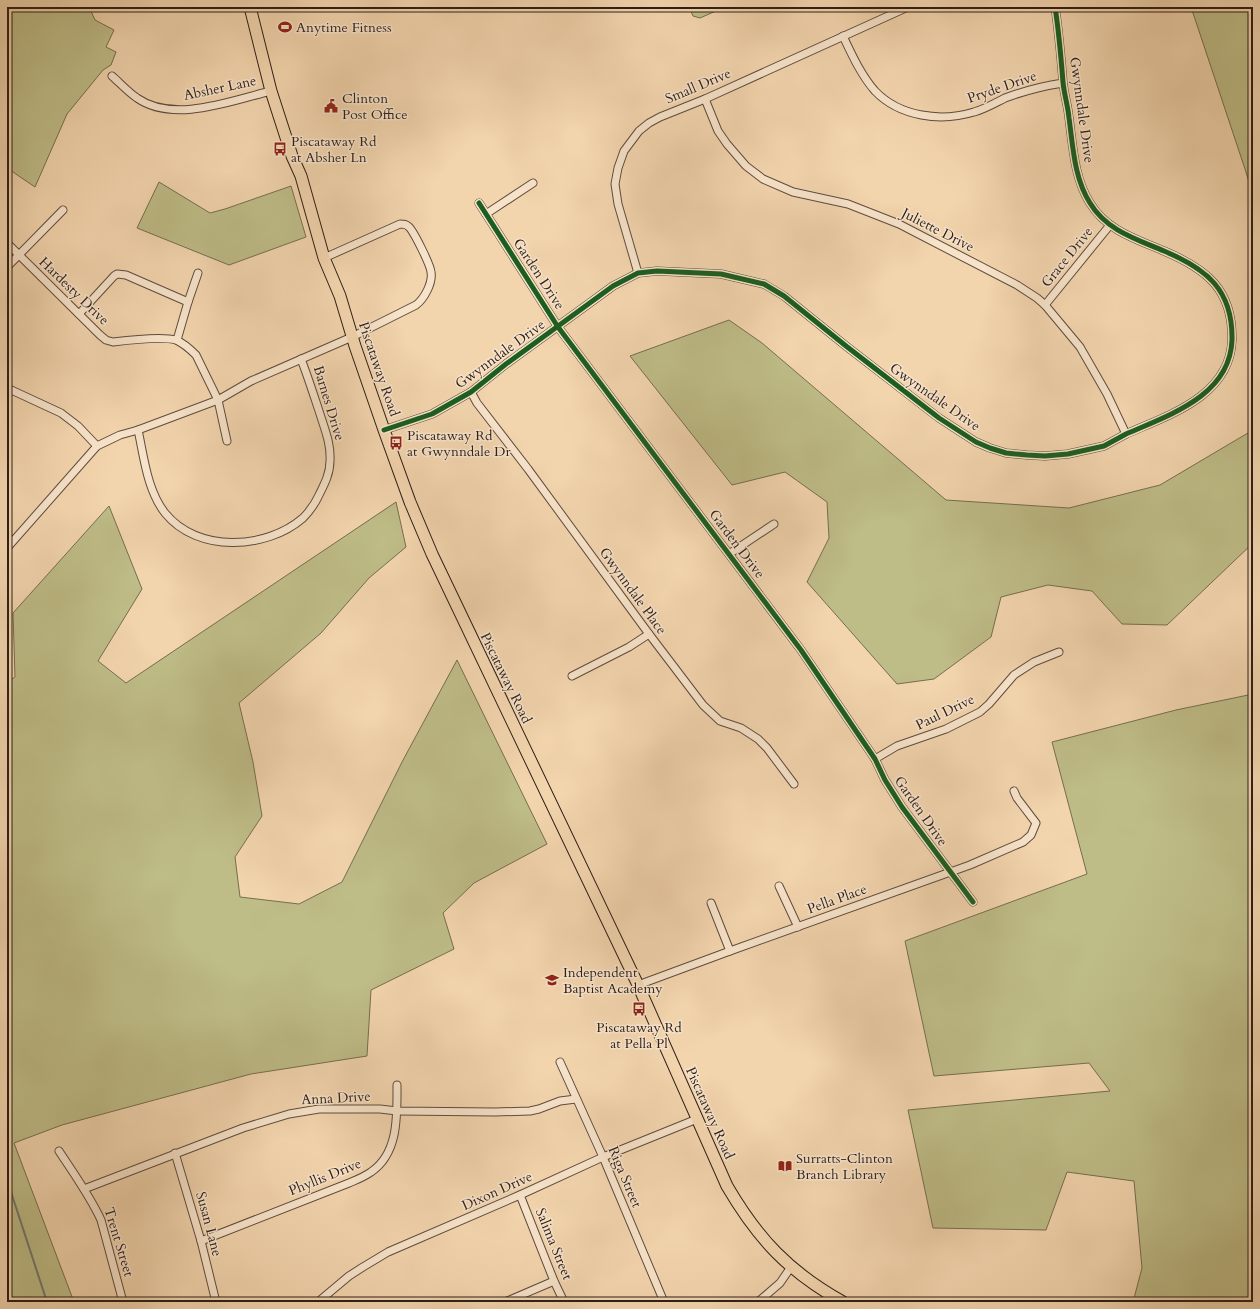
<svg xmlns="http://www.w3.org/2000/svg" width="1260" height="1309" font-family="Cardo,serif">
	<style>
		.green { fill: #bebc87; stroke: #766d50 }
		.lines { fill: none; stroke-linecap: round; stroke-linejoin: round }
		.stream { stroke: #707a73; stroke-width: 2 }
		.minor-casing { stroke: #5e4c3e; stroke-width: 9 }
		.primary-casing { stroke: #2d1e19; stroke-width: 13 }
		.minor { stroke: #f7e3ca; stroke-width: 7 }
		.primary { stroke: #f2d4ad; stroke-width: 11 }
		.cycleway-casing { stroke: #f7e3ca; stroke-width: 8 }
		.cycleway { stroke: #1b5e20; stroke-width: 5 }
		.labels { text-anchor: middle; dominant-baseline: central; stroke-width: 3; stroke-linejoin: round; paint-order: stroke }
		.poi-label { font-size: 14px; fill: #2d1e19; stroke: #f7e3ca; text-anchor: start }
		.street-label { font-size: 14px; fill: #2d1e19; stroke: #f7e3ca }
	</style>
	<rect width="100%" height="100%" fill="#f2d4ad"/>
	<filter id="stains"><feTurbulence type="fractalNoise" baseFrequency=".005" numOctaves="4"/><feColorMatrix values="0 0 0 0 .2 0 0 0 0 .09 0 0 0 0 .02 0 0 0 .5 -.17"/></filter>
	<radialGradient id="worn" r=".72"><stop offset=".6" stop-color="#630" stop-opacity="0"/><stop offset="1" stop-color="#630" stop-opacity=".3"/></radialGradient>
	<g class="green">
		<path d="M7,7H89L95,20L114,30L106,47L116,52L111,65L103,70L67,114L35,187L7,168Z"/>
		<path d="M689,7H725L700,18L693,16Z"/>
		<path d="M1191,7H1253V195L1245,169Z"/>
		<path d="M159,182L210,213L225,209L291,186L306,237L229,265L137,228Z"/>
		<path d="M729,320L762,343L946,500L1069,508L1160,485L1253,430V543L1167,625L1122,624L1092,591L1048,585L1001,597L991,637L934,679L897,684L807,582L829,538L827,502L785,472L732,485L630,356Z"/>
		<path d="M396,502L406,547L369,578L321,633L239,703L253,762L262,816L235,857L240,897L299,904L342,882L402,762L457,660L547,844L474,883L443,913L454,949L371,990L367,1056L251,1074L62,1125L14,1143L74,1302H7V682L15,677L13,613L109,506L142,589L98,661L126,683Z"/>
		<path d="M1253,694V1302H1133L1142,1268L1134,1181L1067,1172L1046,1230L933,1228L908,1110L1110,1091L1089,1063L934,1076L905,941L1087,874L1052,742L1176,710Z"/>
	</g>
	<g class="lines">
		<path class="stream" d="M7,1187L11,1192L47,1302"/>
		<g class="minor-casing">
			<g id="minor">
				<path d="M843,36C852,55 861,75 875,91C900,117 941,122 974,112C985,109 995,103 1005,98C1024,91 1043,86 1063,83"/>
				<path d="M112,76C120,83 128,92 137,98C174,124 233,100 271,91"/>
				<path d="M705,99L718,131L727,144L746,166L763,179L793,192L848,204L899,224L1017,285L1037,298L1045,305L1080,347L1107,394L1126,434"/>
				<path d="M479,203L558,327L801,650L875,759L885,780L902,807L973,902"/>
				<path d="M486,214L533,183"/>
				<path d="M7,243L100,335L106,340L113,342C129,340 161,336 176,340C183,343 191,350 196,355L218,400L227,441"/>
				<path d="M7,267L63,210"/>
				<path d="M638,273L618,204L615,184L618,168L624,151L639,131L649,123L660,117L705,99L908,7"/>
				<path d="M1045,305L1110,225"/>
				<path d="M79,314L114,276L117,274L126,275L188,302"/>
				<path d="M177,340L188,302L198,273"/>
				<path d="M7,388L61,413L78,426L97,446"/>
				<path d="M471,392L477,403L528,469L649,634L703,705L720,721L741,728L758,739L767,748L794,784"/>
				<path d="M138,430C144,457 147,490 165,513C197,553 266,550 303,518C310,511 316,502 320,493C325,483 330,473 330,461C331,444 325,430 320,414C314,396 308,377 301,359"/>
				<path d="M384,430L432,414L471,392L506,364L613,286L638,273L657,271L721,274L764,284L784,296L846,346L939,418L976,442L990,448L1006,453L1027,455L1045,456L1068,454L1104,446L1126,434C1169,415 1230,396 1232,340C1233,290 1207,269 1164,251C1136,239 1106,230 1090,203C1074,178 1073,146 1069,118C1068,106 1064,94 1063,82C1061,57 1059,32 1055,7"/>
				<path d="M7,548L97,446L120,435L138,430L218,400L251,381L352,337L416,305C424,299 433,283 431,272C430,264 414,232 409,227C406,224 404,224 400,224L324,258"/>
				<path d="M729,554L774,524"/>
				<path d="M572,676L629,647L649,634"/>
				<path d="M875,759L897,746L946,729L980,712L989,704L1014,675L1034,662L1059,652"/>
				<path d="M779,886L798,927"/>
				<path d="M711,903L730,951"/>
				<path d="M638,985L730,951L970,865L1023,842L1031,835L1036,823L1017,798L1014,791"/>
				<path d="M560,1062L603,1157L664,1302"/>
				<path d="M59,1151C74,1174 90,1196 101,1220L123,1302"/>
				<path d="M175,1153L201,1241L216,1302"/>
				<path d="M84,1189L243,1128L289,1114L319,1109H380L397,1111L495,1112L530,1111L539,1109L560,1101L576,1099"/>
				<path d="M520,1195L554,1281L564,1302"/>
				<path d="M201,1241L349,1183C356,1180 364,1177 371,1172C399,1153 397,1115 397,1085"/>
				<path d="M318,1302L349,1276L363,1267L388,1252L520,1195L603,1157L697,1119"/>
				<path d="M505,1302L554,1281"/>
				<path d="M758,1302L780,1283L791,1267"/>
			</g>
		</g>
		<g class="primary-casing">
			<path id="primary" d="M250,7L271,91L292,156L301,176L324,258L340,296L355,346L384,430L410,502L432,554L638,985L727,1186C758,1239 789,1272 843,1302"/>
		</g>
		<use href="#minor" class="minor"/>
		<use href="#primary" class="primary"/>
		<g class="cycleway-casing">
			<g id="cycleway">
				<path d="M479,203L558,327L801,650L875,759L885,780L902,807L973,902"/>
				<path d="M384,430L432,414L471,392L506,364L613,286L638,273L657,271L721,274L764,284L784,296L846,346L939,418L976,442L990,448L1006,453L1027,455L1045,456L1068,454L1104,446L1126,434C1169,415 1230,396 1232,340C1233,290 1207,269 1164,251C1136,239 1106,230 1090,203C1074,178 1073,146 1069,118C1068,106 1064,94 1063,82C1061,57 1059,32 1055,7"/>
			</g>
		</g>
		<use href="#cycleway" class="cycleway"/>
	</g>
	<defs>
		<g id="stadium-bare" transform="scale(1.08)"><path d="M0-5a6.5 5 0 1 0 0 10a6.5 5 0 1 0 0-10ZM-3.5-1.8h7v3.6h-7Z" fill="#8f2418" stroke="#f7e3ca" stroke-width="2.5" paint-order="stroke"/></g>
		<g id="civic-bare" transform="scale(1.08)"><path d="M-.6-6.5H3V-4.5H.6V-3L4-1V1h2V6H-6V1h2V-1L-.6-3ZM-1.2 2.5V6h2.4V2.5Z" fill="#8f2418" stroke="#f7e3ca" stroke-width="2.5" paint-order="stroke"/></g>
		<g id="bus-bare" transform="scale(1.08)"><path d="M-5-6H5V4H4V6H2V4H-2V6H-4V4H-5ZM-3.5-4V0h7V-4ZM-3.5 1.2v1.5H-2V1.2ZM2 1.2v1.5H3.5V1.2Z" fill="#8f2418" stroke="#f7e3ca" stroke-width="2.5" paint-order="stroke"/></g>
		<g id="school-bare" transform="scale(1.08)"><path d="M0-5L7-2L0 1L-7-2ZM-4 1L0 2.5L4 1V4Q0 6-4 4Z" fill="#8f2418" stroke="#f7e3ca" stroke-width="2.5" paint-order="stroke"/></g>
		<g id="library-bare" transform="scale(1.08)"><path d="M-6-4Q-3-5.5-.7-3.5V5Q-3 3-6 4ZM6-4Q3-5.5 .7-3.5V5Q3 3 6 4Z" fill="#8f2418" stroke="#f7e3ca" stroke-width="2.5" paint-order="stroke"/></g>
	</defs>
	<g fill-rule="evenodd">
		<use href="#stadium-bare" x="285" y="27"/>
		<use href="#civic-bare" x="331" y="106"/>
		<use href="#bus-bare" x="280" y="149"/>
		<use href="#bus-bare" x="396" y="443"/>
		<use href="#school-bare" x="552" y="980"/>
		<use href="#bus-bare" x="639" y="1009"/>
		<use href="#library-bare" x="785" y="1166"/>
	</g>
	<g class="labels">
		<g class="poi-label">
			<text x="296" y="27">Anytime Fitness</text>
			<text x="342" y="98">Clinton<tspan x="342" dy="16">Post Office</tspan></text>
			<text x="291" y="141">Piscataway Rd<tspan x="291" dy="16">at Absher Ln</tspan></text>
			<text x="407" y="435">Piscataway Rd<tspan x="407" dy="16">at Gwynndale Dr</tspan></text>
			<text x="563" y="972">Independent<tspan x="563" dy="16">Baptist Academy</tspan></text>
			<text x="639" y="1027" text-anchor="middle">Piscataway Rd<tspan x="639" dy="16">at Pella Pl</tspan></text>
			<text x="796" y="1158">Surratts-Clinton<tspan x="796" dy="16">Branch Library</tspan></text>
		</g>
		<g class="street-label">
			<text transform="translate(698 86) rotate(-23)">Small Drive</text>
			<text transform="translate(1002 87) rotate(-19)">Pryde Drive</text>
			<text transform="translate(220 88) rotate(-12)">Absher Lane</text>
			<text transform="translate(1082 110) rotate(82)">Gwynndale Drive</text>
			<text transform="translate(938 230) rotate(27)">Juliette Drive</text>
			<text transform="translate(1067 257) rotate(-51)">Grace Drive</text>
			<text transform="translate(539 274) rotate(57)">Garden Drive</text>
			<text transform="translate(74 291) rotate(44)">Hardesty Drive</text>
			<text transform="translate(500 354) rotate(-36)">Gwynndale Drive</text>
			<text transform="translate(379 369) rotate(71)">Piscataway Road</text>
			<text transform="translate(935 397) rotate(35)">Gwynndale Drive</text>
			<text transform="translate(329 403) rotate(73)">Barnes Drive</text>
			<text transform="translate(737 544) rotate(53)">Garden Drive</text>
			<text transform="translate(633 591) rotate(54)">Gwynndale Place</text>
			<text transform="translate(506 678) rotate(64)">Piscataway Road</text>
			<text transform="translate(945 712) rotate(-26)">Paul Drive</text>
			<text transform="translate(921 811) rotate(55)">Garden Drive</text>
			<text transform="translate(837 899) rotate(-20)">Pella Place</text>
			<text transform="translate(336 1098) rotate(-3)">Anna Drive</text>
			<text transform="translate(710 1113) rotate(66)">Piscataway Road</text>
			<text transform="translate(325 1177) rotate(-22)">Phyllis Drive</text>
			<text transform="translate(625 1177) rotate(67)">Riga Street</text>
			<text transform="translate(497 1191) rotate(-24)">Dixon Drive</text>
			<text transform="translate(209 1224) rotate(75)">Susan Lane</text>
			<text transform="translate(119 1242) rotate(73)">Trent Street</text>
			<text transform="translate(554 1244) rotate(68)">Salima Street</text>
		</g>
	</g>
	<rect width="1260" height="1309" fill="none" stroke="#f2d4ad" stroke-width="24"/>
	<rect x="8" y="8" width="1244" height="1293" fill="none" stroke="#2d1e19" stroke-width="2"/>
	<rect x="12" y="12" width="1236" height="1285" fill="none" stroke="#2d1e19"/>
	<rect width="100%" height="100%" filter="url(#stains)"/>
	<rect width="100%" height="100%" fill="url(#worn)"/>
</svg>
